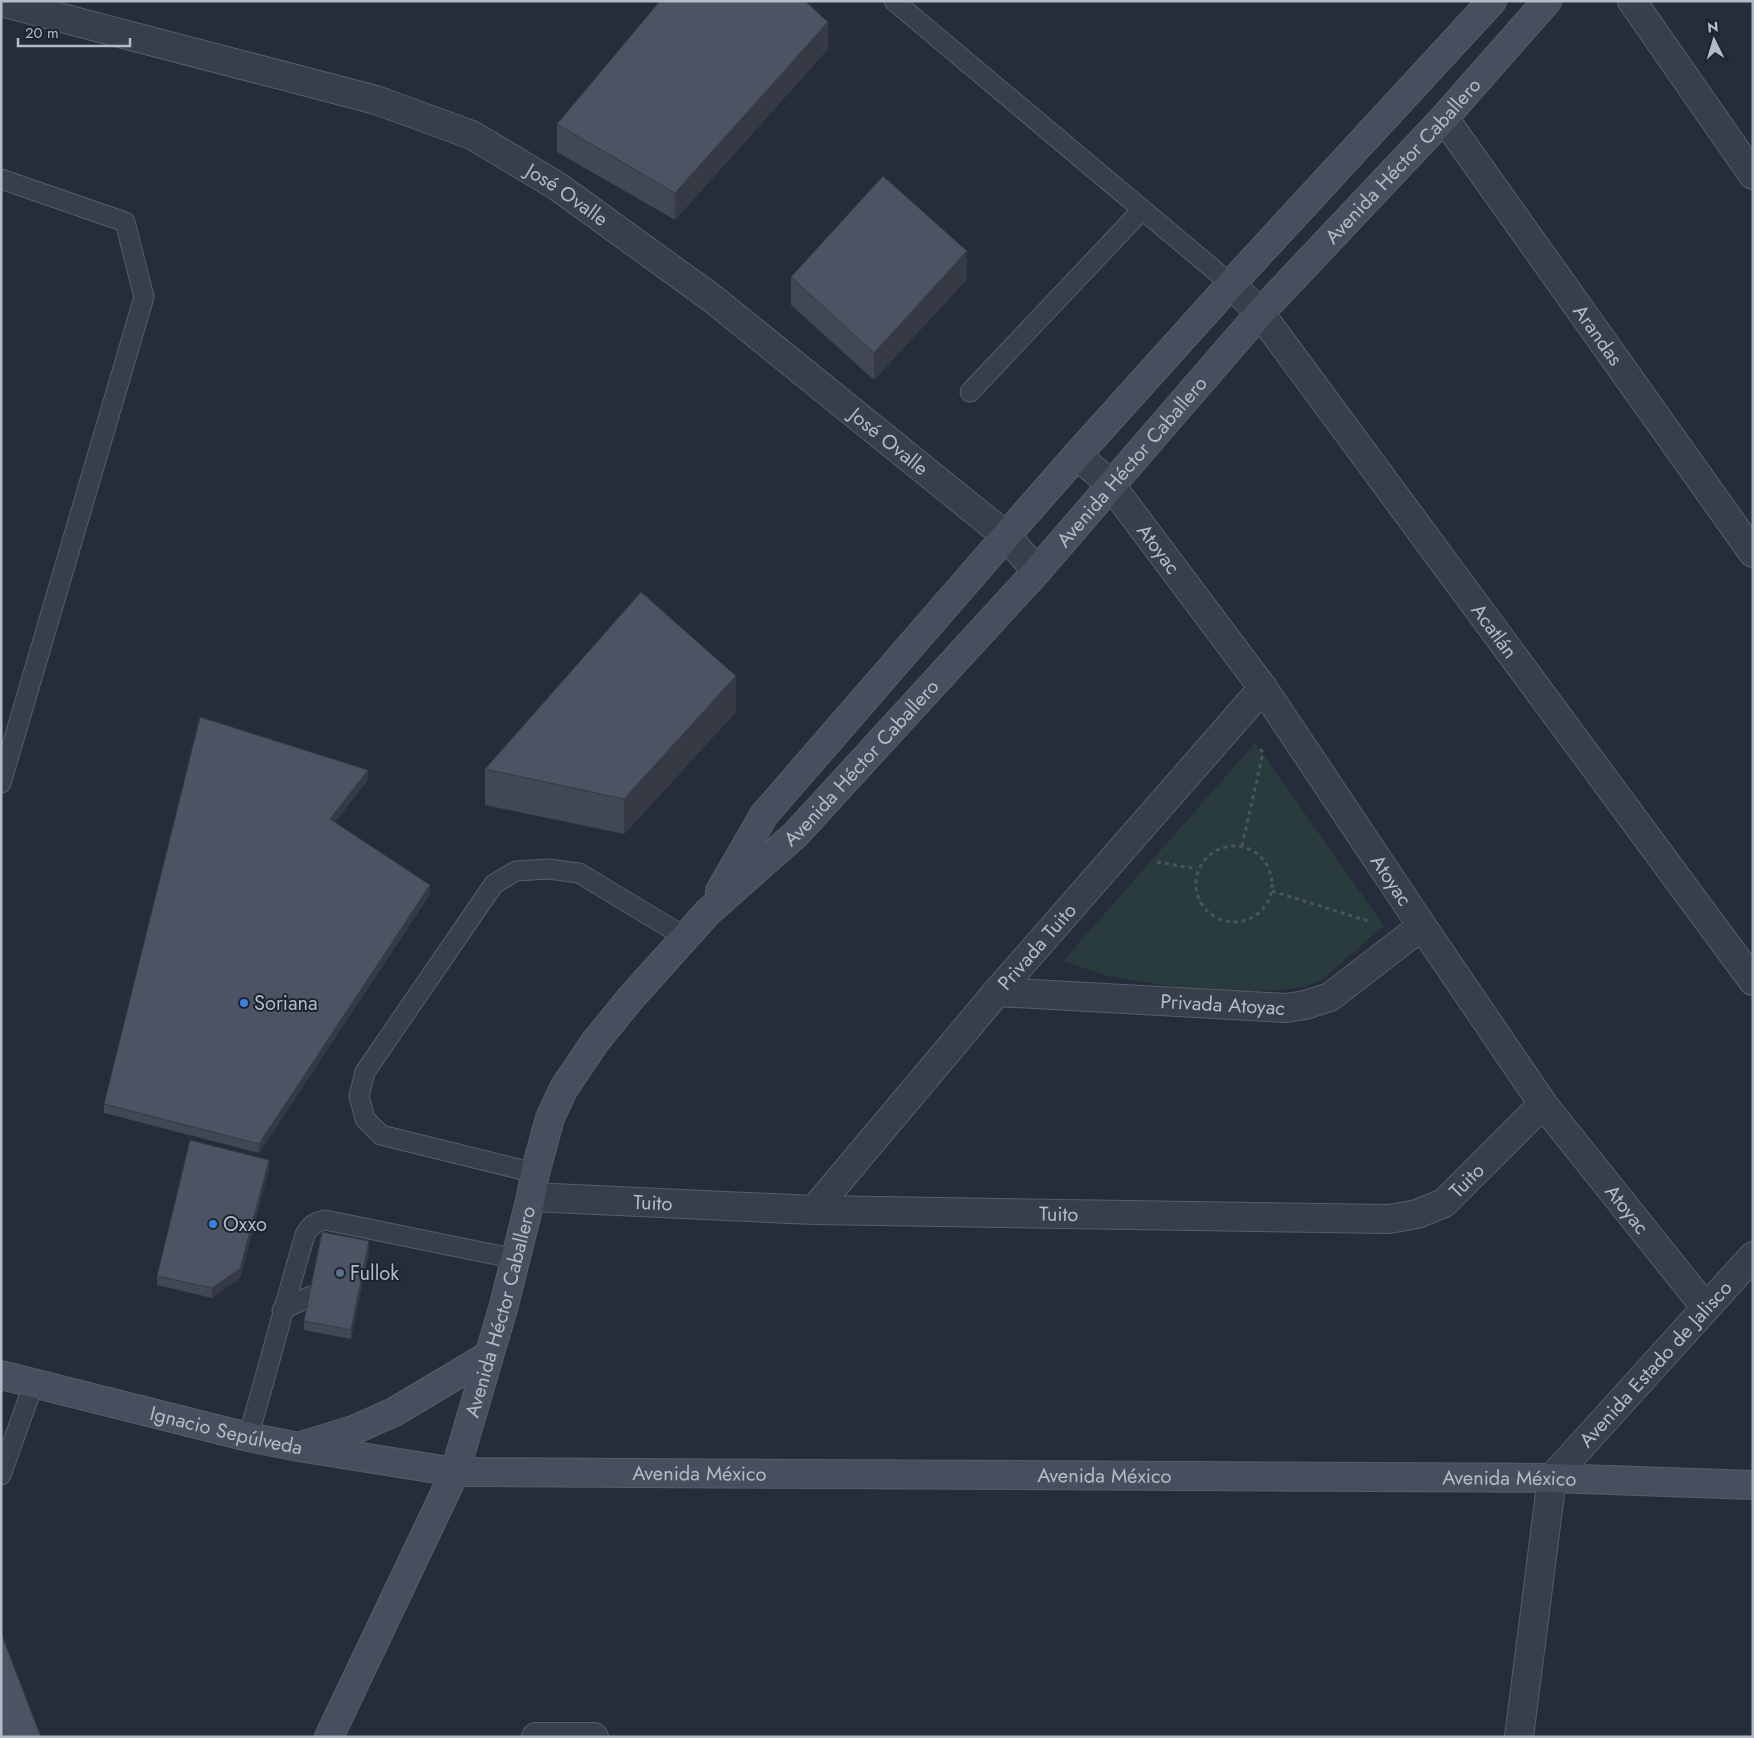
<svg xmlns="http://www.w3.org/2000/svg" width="1754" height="1738" font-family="Jost,sans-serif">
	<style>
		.green { fill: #2a3b3d }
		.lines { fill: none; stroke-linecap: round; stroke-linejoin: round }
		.service-casing { stroke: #575d68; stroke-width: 21 }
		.minor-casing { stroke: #575d68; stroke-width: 30 }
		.tertiary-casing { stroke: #575d68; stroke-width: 30 }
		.secondary-casing { stroke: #575d68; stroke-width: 30 }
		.path { stroke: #47565a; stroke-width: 3; stroke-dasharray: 4 4; stroke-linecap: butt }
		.service { stroke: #393f4a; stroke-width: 19 }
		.minor { stroke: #393f4a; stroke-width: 28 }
		.tertiary { stroke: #393f4a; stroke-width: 28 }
		.secondary { stroke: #474e5d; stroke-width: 28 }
		.wall { fill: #414754 }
		.shaded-wall { fill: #353a45 }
		.building { fill: #4c5362; stroke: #353a45 }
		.shop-dot { fill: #3f7fe0; stroke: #1e242f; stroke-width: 2 }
		.service-dot { fill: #5c6f8a; stroke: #1e242f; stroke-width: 2 }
		.labels { text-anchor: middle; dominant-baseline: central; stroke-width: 4; stroke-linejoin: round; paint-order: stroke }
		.street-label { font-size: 20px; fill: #b4bac6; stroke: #1e242f }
		.poi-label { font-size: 20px; fill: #b4bac6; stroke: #1e242f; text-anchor: start }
	</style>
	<rect width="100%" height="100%" fill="#252d3a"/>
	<path class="green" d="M1255,743L1384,926L1321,980L1304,987L1280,990L1215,993L1107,976L1063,961Z"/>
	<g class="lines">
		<g class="service-casing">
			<g id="service">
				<path d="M894,1L1231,284"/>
				<path d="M1,179L125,222L144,297L1,783"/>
				<path d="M970,392L1142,210"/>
				<path d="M535,1173L381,1135L365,1119L359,1096L365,1072L494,884L516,871L548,869L579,873L685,937"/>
				<path d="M282,1310L311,1296"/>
				<path d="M248,1437C268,1370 285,1302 305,1235C310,1225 315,1222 325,1220L516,1259"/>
				<path d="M1,1475L34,1383"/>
			</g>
		</g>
		<g class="minor-casing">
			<g id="minor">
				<path d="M1632,1L1753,175"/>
				<path id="s1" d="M1,2L376,100L472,135L557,186L713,299L1006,536L1037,571"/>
				<path id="s2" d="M1444,118L1753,553"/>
				<path id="s3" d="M1231,284L1260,313L1753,981"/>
				<path id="s4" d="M1077,455L1110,484L1263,688L1422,926L1543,1104L1706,1308"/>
				<path id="s5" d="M997,992L1286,1008L1305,1005L1330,997L1422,926"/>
				<path id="s6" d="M531,1197L814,1210L1389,1219L1417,1214L1444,1203L1543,1104"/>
				<path id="s7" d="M814,1210L997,992L1263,688"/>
				<path d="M536,1737H594"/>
				<path d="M1519,1737L1552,1478"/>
			</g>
		</g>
		<g class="tertiary-casing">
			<g id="tertiary">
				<path id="s8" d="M1552,1478L1753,1256"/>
			</g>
		</g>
		<g class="secondary-casing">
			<g id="secondary">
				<path d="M720,891L764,815L1006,536L1077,455L1231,284L1492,1"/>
				<path id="s9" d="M1,1375L248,1437L299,1447L455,1472L1552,1478L1753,1485"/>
				<path d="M304,1445L356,1429L394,1412L488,1356"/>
				<path id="s10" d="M329,1737L455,1472L504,1305L531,1197L535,1173L550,1118L564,1088L595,1042L630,999L708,912L796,834L1037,571L1260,313L1444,118L1547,1"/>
			</g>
		</g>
		<g class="path">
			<circle cx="1234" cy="884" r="38"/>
			<path d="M1242,846L1263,753L1258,746"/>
			<path d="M1157,862L1197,869"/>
			<path d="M1272,891L1371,922"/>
		</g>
		<use href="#service" class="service"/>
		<use href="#minor" class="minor"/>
		<use href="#tertiary" class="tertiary"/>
		<use href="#secondary" class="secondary"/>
	</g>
	<g class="wall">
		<path d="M828,49L675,220L557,152V124Z"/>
		<path d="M791,277L967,279L874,380L791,305Z"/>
		<path d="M736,712L624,834L485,805V769Z"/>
		<path d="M368,780L335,822L430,894L259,1153L104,1113V1104Z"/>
		<path d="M269,1169L240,1278L212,1298L157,1285V1276Z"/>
		<path d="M369,1251L351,1339L304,1330V1321Z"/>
	</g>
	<g class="shaded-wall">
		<path d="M828,22V49L675,220V193Z"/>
		<path d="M967,251V279L874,380V353Z"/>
		<path d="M736,676V712L624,834V799Z"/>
		<path d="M368,770V780L330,828V819Z"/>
		<path d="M430,885V894L259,1153V1144Z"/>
		<path d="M269,1160V1169L240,1278L212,1298V1288Z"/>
		<path d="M369,1241V1251L351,1339V1330Z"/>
	</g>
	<g class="building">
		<path d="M660,1H805L828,22L675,193L557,124Z"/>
		<path d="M883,176L967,251L874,353L791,277Z"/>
		<path d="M641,592L736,676L624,799L485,769Z"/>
		<path d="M200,717L368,770L330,819L430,885L259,1144L104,1104Z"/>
		<path d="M190,1140L269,1160L240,1269L212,1288L157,1276Z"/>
		<path d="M322,1232L369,1241L351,1330L304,1321Z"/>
		<path d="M1,1633L41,1737H1Z"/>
	</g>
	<g class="shop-dot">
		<circle cx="244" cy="1003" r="5"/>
		<circle cx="213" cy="1224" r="5"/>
	</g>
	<circle class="service-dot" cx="340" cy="1273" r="5"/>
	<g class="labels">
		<g class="street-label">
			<text stroke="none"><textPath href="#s10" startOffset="1945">Avenida Héctor Caballero</textPath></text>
			<text stroke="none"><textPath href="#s1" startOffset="602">José Ovalle</textPath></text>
			<text stroke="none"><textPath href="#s2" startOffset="266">Arandas</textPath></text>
			<text stroke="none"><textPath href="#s1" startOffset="1008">José Ovalle</textPath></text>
			<text stroke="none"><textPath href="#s10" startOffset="1540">Avenida Héctor Caballero</textPath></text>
			<text stroke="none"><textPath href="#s4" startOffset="125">Atoyac</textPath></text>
			<text stroke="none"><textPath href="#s3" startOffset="436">Acatlán</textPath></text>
			<text stroke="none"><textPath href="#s10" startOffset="1135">Avenida Héctor Caballero</textPath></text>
			<text stroke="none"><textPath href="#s4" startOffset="530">Atoyac</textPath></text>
			<text stroke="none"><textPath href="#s7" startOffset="345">Privada Tuito</textPath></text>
			<text stroke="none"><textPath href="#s5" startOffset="226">Privada Atoyac</textPath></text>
			<text stroke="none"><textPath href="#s6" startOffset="948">Tuito</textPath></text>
			<text stroke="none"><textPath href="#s6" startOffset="122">Tuito</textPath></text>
			<text stroke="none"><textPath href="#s4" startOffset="935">Atoyac</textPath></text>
			<text stroke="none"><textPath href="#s6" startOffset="528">Tuito</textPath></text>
			<text stroke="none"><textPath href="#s10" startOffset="460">Avenida Héctor Caballero</textPath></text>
			<text stroke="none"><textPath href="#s8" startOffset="154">Avenida Estado de Jalisco</textPath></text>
			<text stroke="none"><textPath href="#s9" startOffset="232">Ignacio Sepúlveda</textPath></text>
			<text stroke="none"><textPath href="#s9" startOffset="709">Avenida México</textPath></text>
			<text stroke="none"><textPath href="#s9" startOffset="1114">Avenida México</textPath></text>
			<text stroke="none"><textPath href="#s9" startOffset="1519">Avenida México</textPath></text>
		</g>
		<g class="poi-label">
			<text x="254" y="1003">Soriana</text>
			<text x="223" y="1224">Oxxo</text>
			<text x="350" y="1273">Fullok</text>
		</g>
	</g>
	<rect width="1754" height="1738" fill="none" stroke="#b4bac6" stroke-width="5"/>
	<g transform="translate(1714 40) rotate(355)" stroke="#1e242f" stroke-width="4" paint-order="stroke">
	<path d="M0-4L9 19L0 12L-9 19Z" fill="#b4bac6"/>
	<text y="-8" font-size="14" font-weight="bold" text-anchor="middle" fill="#b4bac6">N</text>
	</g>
	<path d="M18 38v8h112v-8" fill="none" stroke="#b4bac6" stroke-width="2.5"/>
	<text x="25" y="38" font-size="15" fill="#b4bac6" stroke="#1e242f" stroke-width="4" paint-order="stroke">20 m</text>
</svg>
